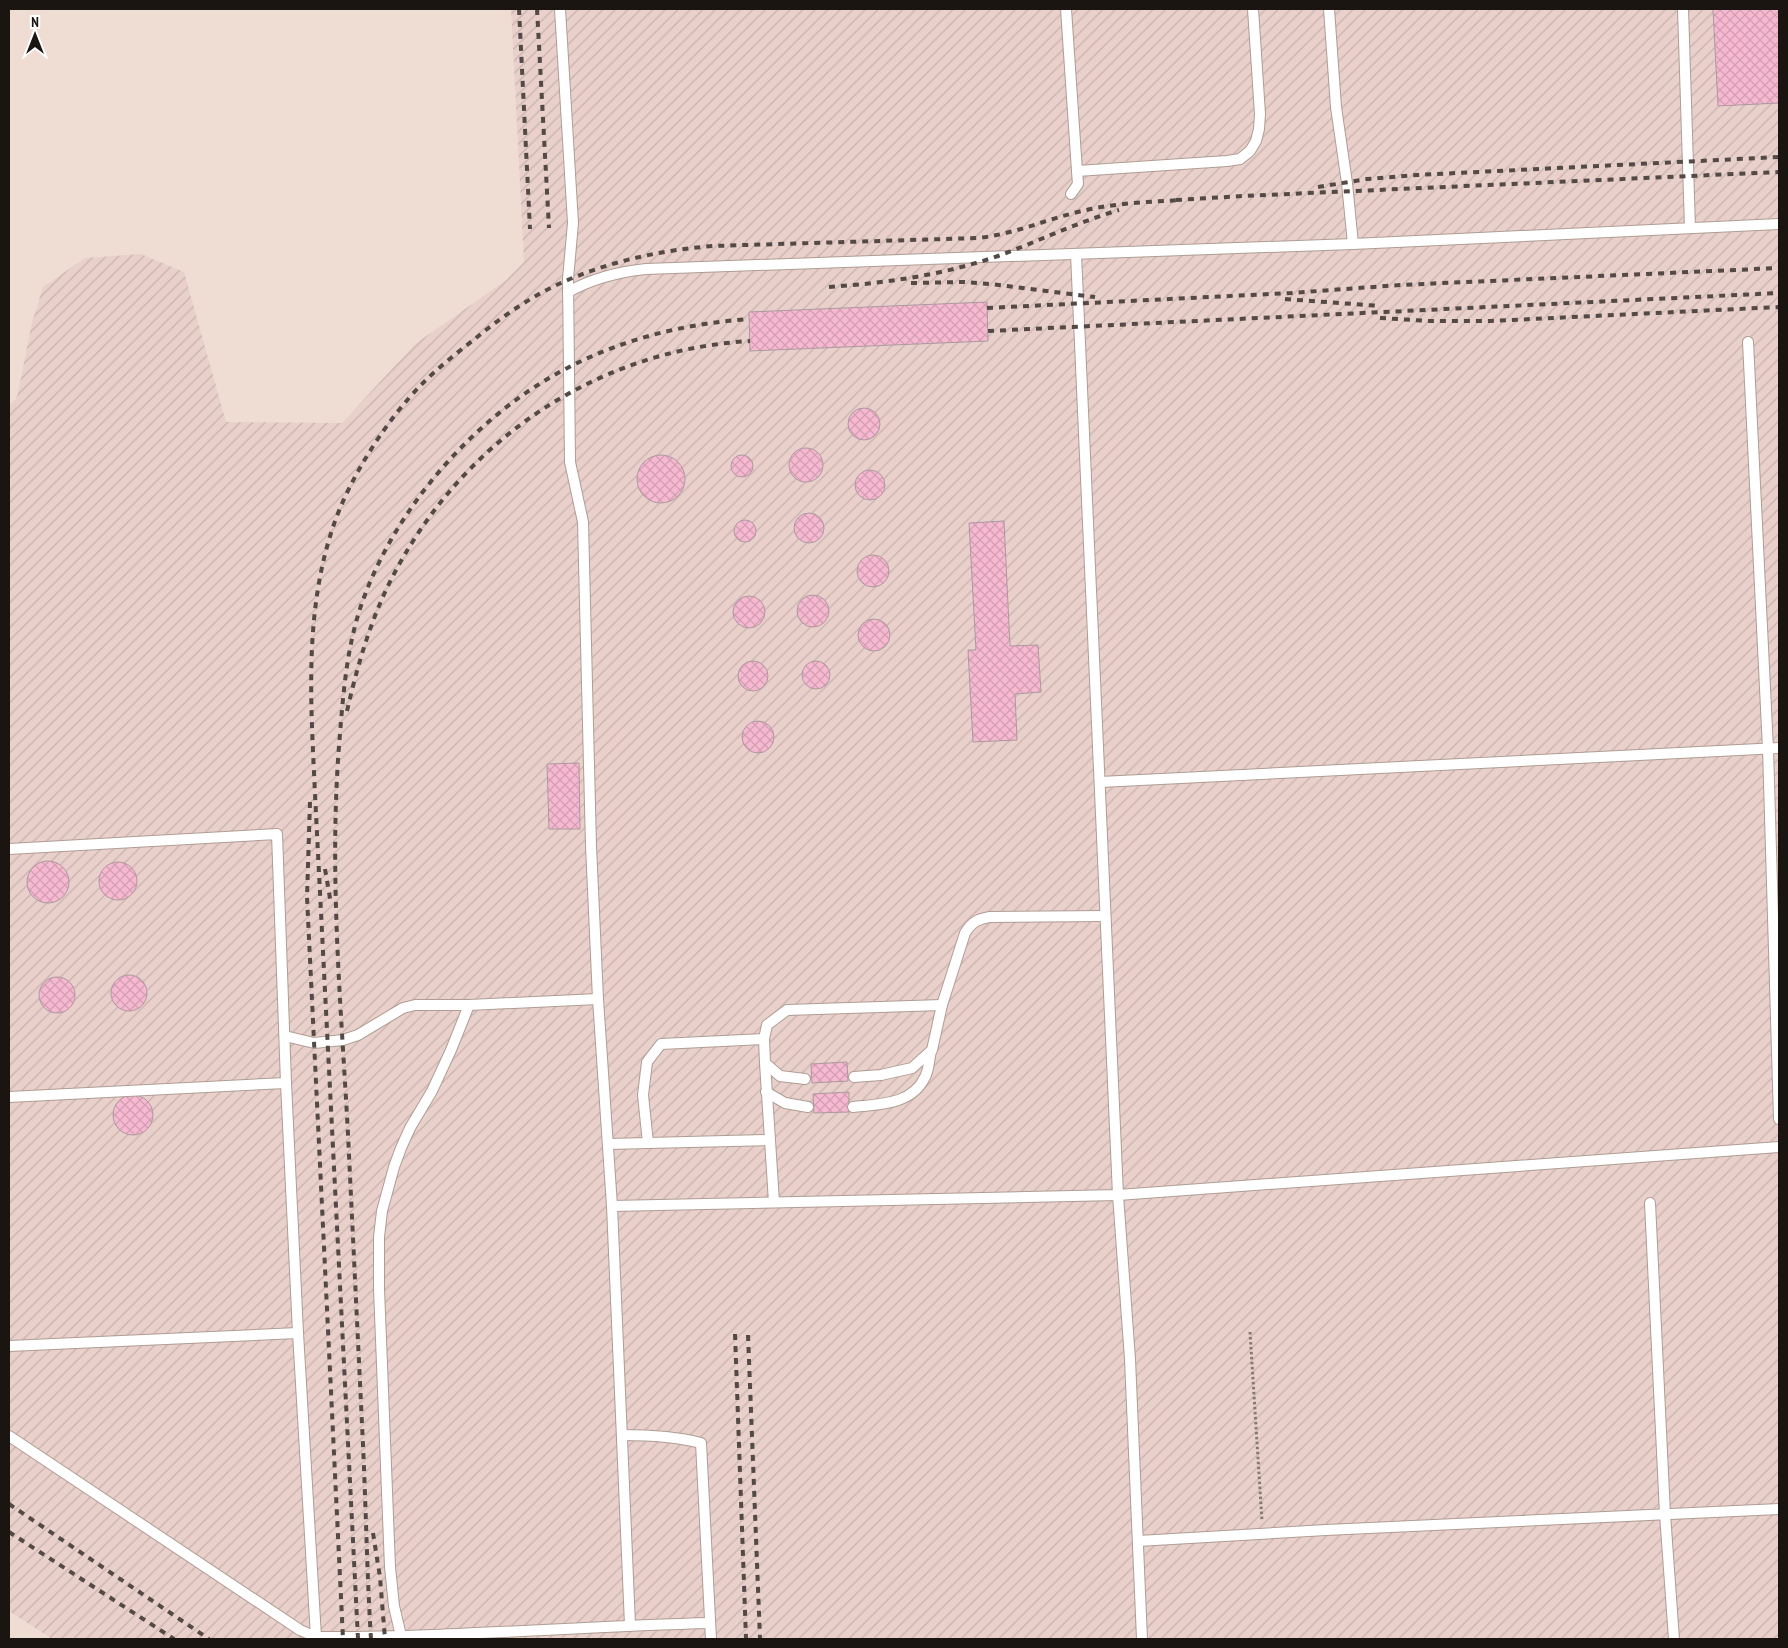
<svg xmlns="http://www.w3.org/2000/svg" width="1788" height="1648" font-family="'PT Sans Narrow',sans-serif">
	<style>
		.industrial { fill: url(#industrial-furrows) }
		.building { fill: url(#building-cross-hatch); stroke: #ac99a0 }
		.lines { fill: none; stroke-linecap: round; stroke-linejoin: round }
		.service-casing { stroke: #af9d94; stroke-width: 12 }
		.path { stroke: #857973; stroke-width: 3; stroke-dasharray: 2.5 2.5; stroke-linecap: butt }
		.service { stroke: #fff; stroke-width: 10 }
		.rail { stroke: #534945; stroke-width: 4; stroke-dasharray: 6 6; stroke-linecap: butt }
	</style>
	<defs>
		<pattern id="industrial-furrows" width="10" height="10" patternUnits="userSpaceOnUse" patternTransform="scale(1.25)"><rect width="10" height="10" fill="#ead0cb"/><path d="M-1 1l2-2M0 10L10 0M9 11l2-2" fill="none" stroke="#c8b2ad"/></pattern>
		<pattern id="building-cross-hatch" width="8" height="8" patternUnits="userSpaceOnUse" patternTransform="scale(1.25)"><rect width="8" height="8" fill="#f7b9d1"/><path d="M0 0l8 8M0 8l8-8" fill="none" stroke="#d39eb2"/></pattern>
	</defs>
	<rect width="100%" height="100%" fill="#efddd3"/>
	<path class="industrial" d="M511,9H1779V1639H52L9,1611V405L16,399L18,393L32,322L43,287L85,258L141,254L184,272L226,422L342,423L415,344L505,281L524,262Z"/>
	<g class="building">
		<path d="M1713,9H1779V103L1718,106Z"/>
		<path d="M987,302L988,341L750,351L749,312Z"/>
		<circle cx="864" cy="424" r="16"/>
		<circle cx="806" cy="465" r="17"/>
		<circle cx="661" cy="479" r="24"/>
		<circle cx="742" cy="466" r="11"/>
		<circle cx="870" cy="485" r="15"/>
		<circle cx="809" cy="528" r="15"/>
		<circle cx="745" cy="531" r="11"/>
		<path d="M1004,521L1010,646L1038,645L1041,692L1015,694L1017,740L973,742L968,650H976L969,523Z"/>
		<circle cx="873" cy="571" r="16"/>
		<circle cx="813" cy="611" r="16"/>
		<circle cx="749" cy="612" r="16"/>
		<circle cx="874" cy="635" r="16"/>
		<circle cx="753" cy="676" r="15"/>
		<circle cx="816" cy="675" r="14"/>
		<circle cx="758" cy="737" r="16"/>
		<path d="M579,763L580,829H549L547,764Z"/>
		<circle cx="48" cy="882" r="21"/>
		<circle cx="118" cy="881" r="19"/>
		<circle cx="129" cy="993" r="18"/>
		<circle cx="57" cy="995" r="18"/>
		<path d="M847,1062L848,1081L812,1083L811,1064Z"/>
		<path d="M849,1092V1112L814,1113L813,1094Z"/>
		<circle cx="133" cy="1115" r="20"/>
	</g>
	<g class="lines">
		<g class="service-casing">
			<g id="service">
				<path d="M560,9L573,223L568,279L570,462L583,522L591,846L598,999L612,1206L1118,1195L1779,1147"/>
				<path d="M1066,9L1077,171"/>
				<path d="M1329,9L1336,107L1347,183L1353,244"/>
				<path d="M1683,9L1690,228"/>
				<path d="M1071,194L1078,184L1077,171L1227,161L1240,159L1250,151L1256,141L1259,129L1260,114L1253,9"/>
				<path d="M1076,254L1118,1195L1130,1359L1142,1639"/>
				<path d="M568,292C593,278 617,272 646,269L1353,244L1779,224"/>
				<path d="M1748,342L1768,749L1779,1119"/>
				<path d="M1100,782L1779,748"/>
				<path d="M9,849L277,834L286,1083L298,1333L316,1637C447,1638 579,1626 710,1623"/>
				<path d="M285,1036L314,1043L343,1040L358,1035L403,1008L415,1005H469L598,999"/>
				<path d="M764,1039L661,1044L647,1062L643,1095L648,1143L769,1140"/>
				<path d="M765,1063L780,1076L805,1079"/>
				<path d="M854,1077L881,1075L912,1068L932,1050L942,1005L965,933C971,923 977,919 990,917L1105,916"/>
				<path d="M766,1092L785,1103L808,1107"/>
				<path d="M9,1097L286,1083"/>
				<path d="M853,1107C879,1104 912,1105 925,1077C929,1070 929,1059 931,1051"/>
				<path d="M609,1144L648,1143"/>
				<path d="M774,1202L765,1063L764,1039L767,1025L787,1010L942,1005"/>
				<path d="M1650,1203L1665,1514L1674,1639"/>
				<path d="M612,1206L630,1625"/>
				<path d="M9,1346L298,1333"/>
				<path d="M622,1435C649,1435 674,1436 701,1443L711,1639"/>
				<path d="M9,1436L300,1630L316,1637"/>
				<path d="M1138,1541L1326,1530L1779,1509"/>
				<path d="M401,1636L394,1606L390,1567L379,1289V1237L382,1211L394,1167L401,1148L410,1128L432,1091L451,1050L469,1005"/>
			</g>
		</g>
		<path class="path" d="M1250,1332L1262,1521"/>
		<use href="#service" class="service"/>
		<g class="rail">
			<path d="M519,9L530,229"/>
			<path d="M537,9L549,228"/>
			<path d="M1318,187L1367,179L1417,175L1779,157"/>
			<path d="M1176,200L1243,196L1779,172"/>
			<path d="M911,283L964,282L990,284L1095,297"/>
			<path d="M829,287C886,283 943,275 998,256C1039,241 1078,222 1119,210"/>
			<path d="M1285,299L1380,306"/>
			<path d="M987,308L1291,293L1400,285L1779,268"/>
			<path d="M1380,318L1430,321H1491L1779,307"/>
			<path d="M988,331L1779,293"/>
			<path d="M347,711C358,663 372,615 395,572C466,438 598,350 750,341"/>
			<path d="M310,802L307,897L343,1639"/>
			<path d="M325,869L331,904"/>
			<path d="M735,1334L746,1639"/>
			<path d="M748,1335L760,1639"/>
			<path d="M9,1504L209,1639"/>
			<path d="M9,1532L174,1639"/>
			<path d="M373,1533L380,1577L385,1639"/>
			<path d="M358,1639L315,794C311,706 304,616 332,530C348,480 386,420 423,383C439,367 458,352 476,338C504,315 536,293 570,279C616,260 663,250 713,246L978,238C1015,234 1047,219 1082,211C1115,203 1148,202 1181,200"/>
			<path d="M371,1639C367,1575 366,1510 363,1445C358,1341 353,1238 348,1134C341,1005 329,875 339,746C343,697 346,647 363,600C388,531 436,466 493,418C566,356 653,326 749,319"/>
		</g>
	</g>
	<rect width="1788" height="1648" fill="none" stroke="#1b1512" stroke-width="20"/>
	<g transform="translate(35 35)" stroke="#ffffff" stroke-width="4" paint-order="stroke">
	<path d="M0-4L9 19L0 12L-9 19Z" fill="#1b1512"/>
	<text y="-8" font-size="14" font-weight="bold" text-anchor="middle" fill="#1b1512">N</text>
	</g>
</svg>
